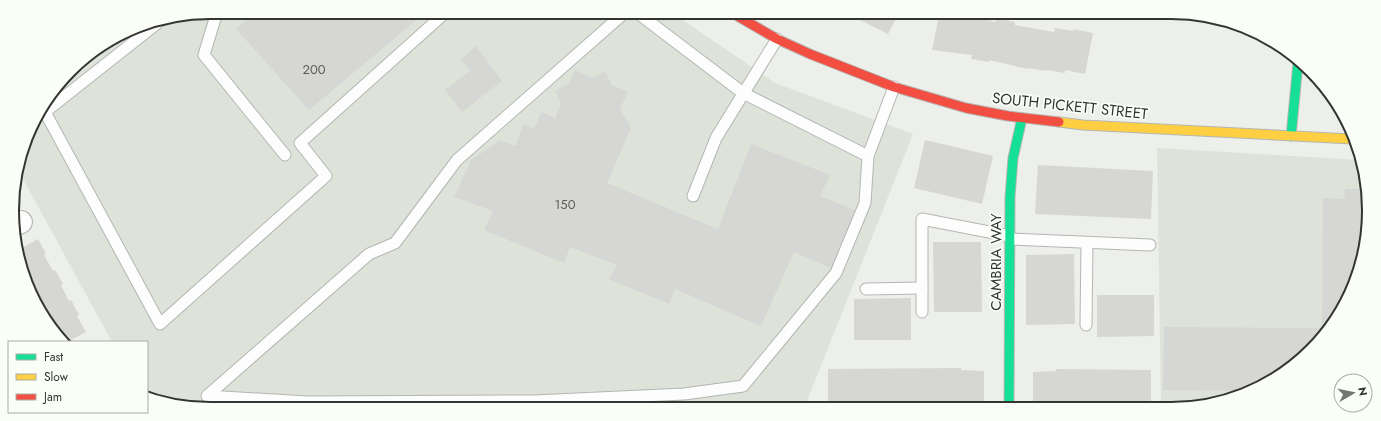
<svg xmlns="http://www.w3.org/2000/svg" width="1381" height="421" font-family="Jost,sans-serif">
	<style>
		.built { fill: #dde3d9 }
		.building { fill: #d6d7d4 }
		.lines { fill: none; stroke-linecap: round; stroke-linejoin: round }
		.lane-casing { stroke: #b4b6b2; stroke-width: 13 }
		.street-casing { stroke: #b4b6b2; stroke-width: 24 }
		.fast-casing { stroke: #b4b6b2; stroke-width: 11 }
		.slow-casing { stroke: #b4b6b2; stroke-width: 11 }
		.jam-casing { stroke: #b4b6b2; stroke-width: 11 }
		.lane { stroke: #fcfdfc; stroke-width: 11 }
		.street { stroke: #fcfdfc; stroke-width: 22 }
		.fast { stroke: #16e098; stroke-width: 9 }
		.slow { stroke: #ffcf43; stroke-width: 9 }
		.jam { stroke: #f24e42; stroke-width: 9 }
		.labels { text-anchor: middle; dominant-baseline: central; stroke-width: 3.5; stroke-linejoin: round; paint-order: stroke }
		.number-label { font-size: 13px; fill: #5c5e5a }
		.street-label { font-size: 15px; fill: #333532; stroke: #fafef7 }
		.rim { fill: none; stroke: #333532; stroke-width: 2 }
	</style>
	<rect width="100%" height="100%" fill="#edefeb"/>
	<g class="built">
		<path d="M211,12L674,14L775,83L913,134L805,406L172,405L147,395V342H112L18,170L33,123L79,61L135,27Z"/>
		<path d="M1157,148L1360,160L1365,172V249L1343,310L1258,389L1196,407H1161Z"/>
	</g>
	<g class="building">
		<path d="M256,12H306L425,13L309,110L236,29Z"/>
		<path d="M853,14L876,15H898L888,34L852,16Z"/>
		<path d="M939,15H979V18L996,22V18L1015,22V25L1054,32L1055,28L1073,31V29L1093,33L1085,74L1065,70V73L1047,70V71L1027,68V69L989,60V62L971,59L972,55L932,50Z"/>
		<path d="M476,46L502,81L462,112L445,90L470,71L461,59Z"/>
		<path d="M575,70L594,78L605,71L612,85L628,92L620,109L631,128L607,183L718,229L751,144L830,175L820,196L859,212L833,269L794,252L761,326L675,289L669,304L609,279L617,265L570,247L564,263L484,230L493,211L454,197L471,160L500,140L516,146L523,124L534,129L541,112L555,118L561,104L555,91L569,83Z"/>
		<path d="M925,140L993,156L982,204L914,188Z"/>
		<path d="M1038,165L1153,171L1151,219L1035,214Z"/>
		<path d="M1345,189H1365V249L1343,310L1302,360L1258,389L1250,391L1163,390L1164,327L1322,328L1323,198L1344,199Z"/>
		<path d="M38,239L46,254L44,255L53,271L55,270L63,284L61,285L69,301L71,300L79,315L77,316L86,332L67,342L46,321L19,262L18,250Z"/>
		<path d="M933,242H981L982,312H934Z"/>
		<path d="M1074,254L1075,324L1026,325V255Z"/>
		<path d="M1097,295H1154V336L1097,337Z"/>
		<path d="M911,298V340H854V299Z"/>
		<path d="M961,368V370L984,371V405L828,404V369Z"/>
		<path d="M1056,369L1151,370V406L1033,405V372L1056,371Z"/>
	</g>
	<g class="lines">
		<g class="lane-casing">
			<g id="lane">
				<path d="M217,12L204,55L285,155"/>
				<path d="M623,14L457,160L395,243L369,254L207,396L307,402L534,401L684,394L743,386L836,273L865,203L868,156L894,87"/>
				<path d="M639,14L743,93L868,156"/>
				<path d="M159,22L45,112L160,324L326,176L300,143L445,13"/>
				<path d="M693,196L716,138L777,39"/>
				<path d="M1010,239L1150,245"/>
				<path d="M866,289L922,288"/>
				<path d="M922,312V219L1010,236"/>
				<path d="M1086,325L1087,243"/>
			</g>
		</g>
		<g class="street-casing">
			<path id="street" d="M16,224L21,222"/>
		</g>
		<g class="fast-casing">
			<g id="fast">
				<path d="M1291,136L1298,63"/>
				<path d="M1009,407L1010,197L1013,158L1022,118"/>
			</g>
		</g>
		<g class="slow-casing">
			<path id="slow" d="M1059,122L1083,125L1352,139"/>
		</g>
		<g class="jam-casing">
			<path id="jam" d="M734,14L777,39L810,54L894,87L966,108L1008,116L1059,122"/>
		</g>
		<use href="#lane" class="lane"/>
		<use href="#street" class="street"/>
		<use href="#fast" class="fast"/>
		<use href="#slow" class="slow"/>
		<use href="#jam" class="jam"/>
	</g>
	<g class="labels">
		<g class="number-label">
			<text x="314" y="69">200</text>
			<text x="565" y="204">150</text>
		</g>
		<g class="street-label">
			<text transform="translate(1070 106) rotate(6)">SOUTH PICKETT STREET</text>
			<text transform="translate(996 262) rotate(-90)">CAMBRIA WAY</text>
		</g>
	</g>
	<path d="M0 0H1381V421H0ZM210 19H1171A191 191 0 0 1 1362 210V211A191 191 0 0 1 1171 402H210A191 191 0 0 1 19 211V210A191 191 0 0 1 210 19Z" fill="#fafef7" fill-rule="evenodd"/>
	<path class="rim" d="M210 19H1171A191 191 0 0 1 1362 210V211A191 191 0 0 1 1171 402H210A191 191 0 0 1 19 211V210A191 191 0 0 1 210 19Z"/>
	<rect x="8" y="341" width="140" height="72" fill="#fafef7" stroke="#aaaea8"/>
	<rect x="16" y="354" width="20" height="6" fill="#16e098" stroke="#aaaea8"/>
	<text x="44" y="361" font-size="12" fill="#333532">Fast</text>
	<rect x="16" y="374" width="20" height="6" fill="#ffcf43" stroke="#aaaea8"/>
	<text x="44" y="381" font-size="12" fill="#333532">Slow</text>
	<rect x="16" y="394" width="20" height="6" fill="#f24e42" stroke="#aaaea8"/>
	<text x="44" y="401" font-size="12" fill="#333532">Jam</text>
	<g transform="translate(1353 393) rotate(81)"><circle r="19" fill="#fafef7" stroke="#aaaea8"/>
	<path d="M0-3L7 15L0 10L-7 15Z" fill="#747673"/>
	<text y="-6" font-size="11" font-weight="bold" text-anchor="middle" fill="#333532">N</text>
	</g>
</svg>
